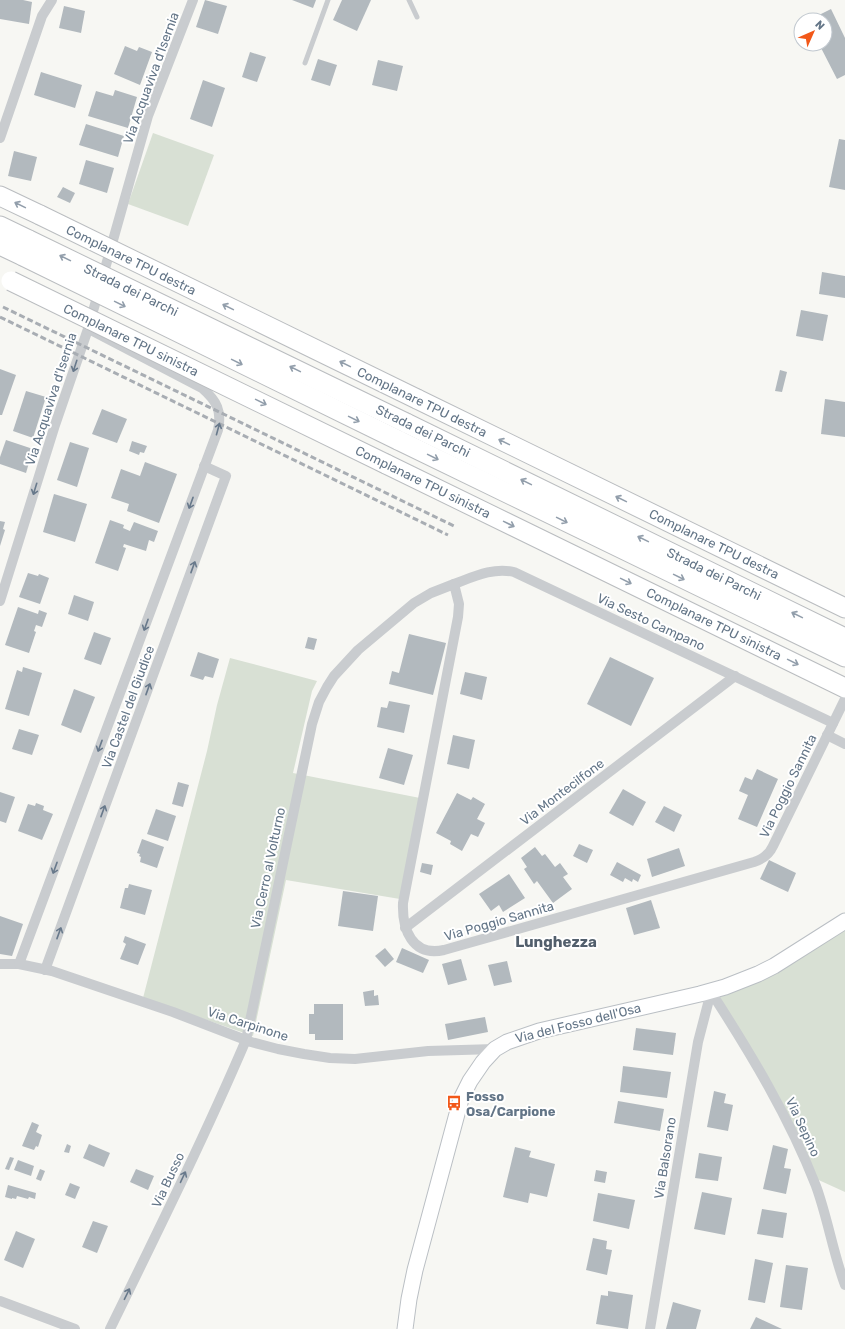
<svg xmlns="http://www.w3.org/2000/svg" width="845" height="1329" font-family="Rubik,sans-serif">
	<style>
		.green { fill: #d8e0d4 }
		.building { fill: #b2b9be }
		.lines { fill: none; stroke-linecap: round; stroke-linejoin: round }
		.secondary-casing { stroke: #babfc4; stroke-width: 17 }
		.highway-casing { stroke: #babdc0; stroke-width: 21 }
		.lane { stroke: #c9cccf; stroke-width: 5 }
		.street { stroke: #c9cccf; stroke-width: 10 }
		.secondary { stroke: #fff; stroke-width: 15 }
		.highway { stroke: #fff; stroke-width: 19 }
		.rail { stroke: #a8adb3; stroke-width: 3; stroke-dasharray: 6 3; stroke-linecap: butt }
		.highway-bridge-casing { stroke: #babdc0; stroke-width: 21; stroke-linecap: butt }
		.highway-bridge { stroke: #fff; stroke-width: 19 }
		.oneway { stroke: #929eab }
		.oneway2 { stroke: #68798b }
		.labels { text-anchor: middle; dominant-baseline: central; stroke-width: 4; stroke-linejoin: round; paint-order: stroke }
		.street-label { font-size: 13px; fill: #637587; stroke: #fff }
		.poi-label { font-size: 13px; font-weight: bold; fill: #637587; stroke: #fff; text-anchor: start }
		.quarter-label { font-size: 15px; font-weight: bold; fill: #525f6c; stroke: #fff }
	</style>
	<rect width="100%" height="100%" fill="#f7f7f3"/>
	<g class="green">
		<path d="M153,133L214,155L188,226L128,204Z"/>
		<path d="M230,658L317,681L312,691L293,773L420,798L400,899L286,880L253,1036L143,998L207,751L217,705Z"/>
		<path d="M845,921V1192L812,1177L755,1063L711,992Z"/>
	</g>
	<g class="building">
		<path d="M0,0H23L32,2L29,24L0,19Z"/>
		<path d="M205,0L227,6L218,34L196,27Z"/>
		<path d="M292,0H316L313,8Z"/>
		<path d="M342,0H371L357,31L333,20Z"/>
		<path d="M64,6L85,11L81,33L59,28Z"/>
		<path d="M831,9L845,38V75L837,79L819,44H825V20H809Z"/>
		<path d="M125,46L137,51L139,47L152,52L140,85L114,74Z"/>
		<path d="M250,52L266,57L257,82L242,77Z"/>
		<path d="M318,59L337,65L330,86L311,80Z"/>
		<path d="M378,60L403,66L397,91L372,85Z"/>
		<path d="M41,72L82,85L75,108L34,95Z"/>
		<path d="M203,80L225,88L212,127L190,119Z"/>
		<path d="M115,90L137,97L128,128L88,116L96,91L113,96Z"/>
		<path d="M86,124L124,136L118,157L79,145Z"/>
		<path d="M839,139L845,140V190L829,187Z"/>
		<path d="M14,151L37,157L31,181L8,176Z"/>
		<path d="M86,160L114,168L107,193L79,184Z"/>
		<path d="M63,187L75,193L70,203L57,197Z"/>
		<path d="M822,272L845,276V298L819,294Z"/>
		<path d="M801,310L828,315L823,341L796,336Z"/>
		<path d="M0,369L16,375L2,415H0Z"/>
		<path d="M780,370L787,372L782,392L775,391Z"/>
		<path d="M26,391L46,397L33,438L13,431Z"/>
		<path d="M825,399L845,402V437L821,434Z"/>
		<path d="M102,409L127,419L117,443L92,434Z"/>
		<path d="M6,440L33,449L26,473L0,464V457Z"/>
		<path d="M132,441L147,446L144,453L140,452L139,455L129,451Z"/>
		<path d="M70,442L89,448L77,487L57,480Z"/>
		<path d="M145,462L177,474L159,523L127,511L129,504L111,498L121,469L140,476Z"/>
		<path d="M54,494L87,504L75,542L43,532Z"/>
		<path d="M110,520L124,525L123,528L130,531L134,522L158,531L154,542L149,540L146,551L124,544L123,547L126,548L118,571L95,563Z"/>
		<path d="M0,521L5,522L3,529L5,530L0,546Z"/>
		<path d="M28,573L38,576L39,574L49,578L40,604L19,597Z"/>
		<path d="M74,595L94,602L88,621L68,614Z"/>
		<path d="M18,607L38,614L39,610L47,613L42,627L36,625L34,631L36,632L29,653L5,645Z"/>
		<path d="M94,632L111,638L101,665L84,659Z"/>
		<path d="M409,634L446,643L433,695L389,684L392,671L399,673Z"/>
		<path d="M308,637L317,639L314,650L305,648Z"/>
		<path d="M198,652L219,659L213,678L205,676L203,680L190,676Z"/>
		<path d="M610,657L654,678L631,726L587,704Z"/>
		<path d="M23,667L42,673L29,716L5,709L17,670L22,672Z"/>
		<path d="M465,672L487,677L482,700L460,694Z"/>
		<path d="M74,689L95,697L81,733L61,725Z"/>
		<path d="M389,701L410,705L404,733L377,727L381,707L387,708Z"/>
		<path d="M19,729L39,735L32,755L12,749Z"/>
		<path d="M453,735L475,740L469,769L447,764Z"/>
		<path d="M388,748L413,755L404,785L379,778Z"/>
		<path d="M757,769L778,779L757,827L738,819L748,795L739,791L745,777L752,780Z"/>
		<path d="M178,782L189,785L183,807L172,804Z"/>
		<path d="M623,789L646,802L633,826L609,813Z"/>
		<path d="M0,792L15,797L6,823L0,821Z"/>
		<path d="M457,793L471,800L473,797L485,804L477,819L485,823L478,837L471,834L462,851L450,844L451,841L436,833Z"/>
		<path d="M36,803L44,806L43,810L53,814L42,840L18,831L28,804L35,806Z"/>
		<path d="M664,806L682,815L674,832L655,822Z"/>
		<path d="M156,809L176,816L168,841L147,834Z"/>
		<path d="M142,839L164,847L157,868L140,862L141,857L139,856L140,854L137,853Z"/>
		<path d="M579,844L593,850L587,863L573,856Z"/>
		<path d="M535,847L542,856L545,854L555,867L560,863L568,874L563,877L572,889L553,903L537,881L534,884L524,869L527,867L521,858Z"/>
		<path d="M679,848L685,866L652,877L647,859Z"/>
		<path d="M769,860L796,873L788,892L760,879Z"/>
		<path d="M617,862L641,875L638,882L633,879L632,882L625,878L623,882L610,875Z"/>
		<path d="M422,863L433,865L431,875L420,872Z"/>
		<path d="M509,874L525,898L503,912L499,905L491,911L479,894Z"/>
		<path d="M129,884L152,890L145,915L120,908L125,888H128Z"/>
		<path d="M343,891L378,896L373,931L338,926Z"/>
		<path d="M651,900L660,928L634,935L626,908Z"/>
		<path d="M0,916L23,924L12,956L0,954Z"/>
		<path d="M125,936L146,944L138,965L120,959L126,944L123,942Z"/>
		<path d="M385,948L394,959L385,967L375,956Z"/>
		<path d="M402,948L429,960L423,973L396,962Z"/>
		<path d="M461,959L467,980L448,985L442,964Z"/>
		<path d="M507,961L512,982L494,986L488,965Z"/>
		<path d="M374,990V996L378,995L379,1005L365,1006L363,992Z"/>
		<path d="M314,1004H343V1040H315V1034H309V1014H314Z"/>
		<path d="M485,1017L488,1032L448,1040L445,1024Z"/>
		<path d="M636,1028L676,1033L673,1055L633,1050Z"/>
		<path d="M623,1066L671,1072L667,1098L620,1092Z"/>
		<path d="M714,1091L726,1094L724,1103L733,1105L728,1131L707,1127Z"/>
		<path d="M618,1101L664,1109L660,1131L614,1123Z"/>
		<path d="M32,1122L39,1125L36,1132L42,1135L38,1147L36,1146L34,1150L22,1146Z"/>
		<path d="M67,1144L71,1146L69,1153L64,1152Z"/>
		<path d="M89,1144L110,1153L104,1167L83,1158Z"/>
		<path d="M773,1145L788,1149L784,1168L791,1169L786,1194L763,1189Z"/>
		<path d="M515,1147L531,1151L529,1157L555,1164L547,1197L530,1193L528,1203L503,1197Z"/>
		<path d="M699,1153L722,1157L718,1181L695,1178Z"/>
		<path d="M10,1157L14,1158L9,1170L5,1169Z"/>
		<path d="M18,1160L34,1166L31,1176L14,1170Z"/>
		<path d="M40,1169L45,1171L41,1181L36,1179Z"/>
		<path d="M136,1169L154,1176L148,1190L130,1182Z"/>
		<path d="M596,1170L607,1172L605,1183L594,1181Z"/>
		<path d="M70,1183L80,1187L75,1199L65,1195Z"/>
		<path d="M8,1185L36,1193L35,1199L29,1197L28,1199L17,1196L16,1199L12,1198V1199L5,1197Z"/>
		<path d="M702,1192L732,1198L725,1235L694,1229Z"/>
		<path d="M598,1193L635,1200L629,1229L593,1221Z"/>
		<path d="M762,1209L787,1213L783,1238L757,1234Z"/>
		<path d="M93,1221L108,1226L97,1253L82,1247Z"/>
		<path d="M16,1231L35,1239L23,1268L4,1260Z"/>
		<path d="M593,1238L607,1241L606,1249L612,1250L607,1275L586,1270Z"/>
		<path d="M755,1259L773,1263L765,1303L748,1300Z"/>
		<path d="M786,1265L808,1268L802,1310L780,1307Z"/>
		<path d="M608,1291L633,1295L628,1329L596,1324L601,1295L608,1296Z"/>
		<path d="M673,1302L701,1310L696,1329H666Z"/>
		<path d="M756,1317L782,1329H750Z"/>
	</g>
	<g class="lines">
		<g class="secondary-casing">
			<path id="secondary" d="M405,1329L409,1299L415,1270L461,1099L470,1081L483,1062L495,1049L507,1042L539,1031L700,994L725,987L758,974L774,966L845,921"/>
		</g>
		<g class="highway-casing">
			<g id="highway">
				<path d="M0,196L40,215"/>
				<path d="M0,226L29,240"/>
				<path d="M0,245L23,256"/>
				<path d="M417,399L845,608"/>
				<path d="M406,423L845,638"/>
				<path d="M398,440L845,657"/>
				<path d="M386,464L845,688"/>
			</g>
		</g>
		<g class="lane">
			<path d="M409,0L417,17"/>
			<path d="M305,63L328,0"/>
		</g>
		<g class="street">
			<path d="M0,138L42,16L52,0"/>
			<path d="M454,584C473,577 493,567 514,572L833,723"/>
			<path d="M0,601L55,425L88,329L148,116L193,0"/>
			<path d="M827,735L845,744"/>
			<path d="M405,928L735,676"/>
			<path d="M0,964H19L52,971L173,1012L251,1042L278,1049L304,1054L330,1058L355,1059L428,1051L495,1049"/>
			<path d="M19,964L218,430C222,411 217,401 202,388L89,329"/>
			<path d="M45,970L226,476L204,466"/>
			<path d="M711,992C751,1054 789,1117 816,1186C828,1219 833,1253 845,1285"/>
			<path d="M0,1301L75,1329"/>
			<path d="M110,1329C157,1233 204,1138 246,1040L312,724L319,702L327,687L334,676L358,650L414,603L431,593L454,584L459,604L458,617L403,903C402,929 412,957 444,950L754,862C763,859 769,855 773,846L845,699"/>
			<path d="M650,1329L698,1042L711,992"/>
		</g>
		<use href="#secondary" class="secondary"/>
		<use href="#highway" class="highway"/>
		<g class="rail">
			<path d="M3,307L454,526"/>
			<path d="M0,317L448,535"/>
		</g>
		<g class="highway-bridge-casing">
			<g id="highway-bridge">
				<path d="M40,215L417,399"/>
				<path d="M29,240L406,423"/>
				<path d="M23,256L398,440"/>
				<path d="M11,281L386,464"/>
			</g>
		</g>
		<use href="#highway-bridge" class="highway-bridge"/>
	</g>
	<defs><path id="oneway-shaft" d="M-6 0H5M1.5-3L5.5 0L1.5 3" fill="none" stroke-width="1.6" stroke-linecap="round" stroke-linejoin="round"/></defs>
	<g class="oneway">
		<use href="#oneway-shaft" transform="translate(20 205) rotate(-154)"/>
		<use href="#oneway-shaft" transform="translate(65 258) rotate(-154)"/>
		<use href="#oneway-shaft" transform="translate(120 304) rotate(26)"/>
		<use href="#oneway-shaft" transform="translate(228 307) rotate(-154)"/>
		<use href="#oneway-shaft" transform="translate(237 362) rotate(26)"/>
		<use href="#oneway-shaft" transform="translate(345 364) rotate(-154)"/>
		<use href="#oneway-shaft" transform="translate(295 369) rotate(-154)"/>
		<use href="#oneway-shaft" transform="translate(261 402) rotate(26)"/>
		<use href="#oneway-shaft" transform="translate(354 419) rotate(26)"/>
		<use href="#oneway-shaft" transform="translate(504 442) rotate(-154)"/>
		<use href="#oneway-shaft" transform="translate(433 457) rotate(26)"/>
		<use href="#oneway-shaft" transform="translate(526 482) rotate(-154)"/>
		<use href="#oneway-shaft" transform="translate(621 499) rotate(-154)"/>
		<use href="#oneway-shaft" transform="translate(562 520) rotate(26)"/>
		<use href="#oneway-shaft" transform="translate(509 524) rotate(26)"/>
		<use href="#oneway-shaft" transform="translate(643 539) rotate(-154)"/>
		<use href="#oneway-shaft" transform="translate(679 577) rotate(26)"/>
		<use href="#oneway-shaft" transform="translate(626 581) rotate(26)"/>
		<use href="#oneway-shaft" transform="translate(797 615) rotate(-154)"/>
		<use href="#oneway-shaft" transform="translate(793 662) rotate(26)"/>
	</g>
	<g class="oneway2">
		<use href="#oneway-shaft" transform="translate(75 366) rotate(108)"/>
		<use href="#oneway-shaft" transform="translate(218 429) rotate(-75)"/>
		<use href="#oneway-shaft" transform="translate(35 489) rotate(107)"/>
		<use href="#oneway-shaft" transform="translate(191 503) rotate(110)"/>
		<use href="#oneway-shaft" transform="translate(193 567) rotate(-70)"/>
		<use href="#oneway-shaft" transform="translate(146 625) rotate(110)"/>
		<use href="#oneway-shaft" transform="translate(148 689) rotate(-70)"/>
		<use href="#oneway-shaft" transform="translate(100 746) rotate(110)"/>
		<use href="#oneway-shaft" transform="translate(103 811) rotate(-70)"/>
		<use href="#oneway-shaft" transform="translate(55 868) rotate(110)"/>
		<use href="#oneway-shaft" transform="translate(59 933) rotate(-70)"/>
		<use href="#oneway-shaft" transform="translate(183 1177) rotate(-65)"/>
		<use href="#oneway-shaft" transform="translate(127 1294) rotate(-64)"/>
	</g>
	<defs>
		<g id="bus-bare" transform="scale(1.2)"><path d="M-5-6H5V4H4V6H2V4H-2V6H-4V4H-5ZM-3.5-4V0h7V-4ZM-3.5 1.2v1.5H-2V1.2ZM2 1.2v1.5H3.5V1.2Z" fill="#f25819" stroke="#fff" stroke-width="2.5" paint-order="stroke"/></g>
	</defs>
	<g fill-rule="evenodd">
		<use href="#bus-bare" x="454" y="1103"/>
	</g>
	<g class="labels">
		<g class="street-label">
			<text transform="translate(151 78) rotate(-70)">Via Acquaviva d'Isernia</text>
			<text transform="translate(131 260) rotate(26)">Complanare TPU destra</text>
			<text transform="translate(131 290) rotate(26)">Strada dei Parchi</text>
			<text transform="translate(131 340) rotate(26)">Complanare TPU sinistra</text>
			<text transform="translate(51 399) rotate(-72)">Via Acquaviva d'Isernia</text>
			<text transform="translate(422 402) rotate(26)">Complanare TPU destra</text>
			<text transform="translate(423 431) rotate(26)">Strada dei Parchi</text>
			<text transform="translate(423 482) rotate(26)">Complanare TPU sinistra</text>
			<text transform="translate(714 544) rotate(26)">Complanare TPU destra</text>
			<text transform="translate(714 574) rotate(26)">Strada dei Parchi</text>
			<text transform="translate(651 622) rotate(25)">Via Sesto Campano</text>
			<text transform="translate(714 624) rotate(26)">Complanare TPU sinistra</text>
			<text transform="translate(128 707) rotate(-70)">Via Castel del Giudice</text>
			<text transform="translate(788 786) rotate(-64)">Via Poggio Sannita</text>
			<text transform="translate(562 792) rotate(-37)">Via Montecilfone</text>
			<text transform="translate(268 868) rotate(-78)">Via Cerro al Volturno</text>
			<text transform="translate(499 921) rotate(-16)">Via Poggio Sannita</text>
			<text transform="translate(578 1023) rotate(-14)">Via del Fosso dell'Osa</text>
			<text transform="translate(248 1024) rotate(18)">Via Carpinone</text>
			<text transform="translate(803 1127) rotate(65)">Via Sepino</text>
			<text transform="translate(665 1158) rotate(-81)">Via Balsorano</text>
			<text transform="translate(168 1180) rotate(-65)">Via Busso</text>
		</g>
		<g class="poi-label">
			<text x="466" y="1096">Fosso<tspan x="466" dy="15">Osa/Carpione</tspan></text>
		</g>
		<g class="quarter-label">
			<text x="556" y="942">Lunghezza</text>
		</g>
	</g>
	<g transform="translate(813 32) rotate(45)"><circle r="19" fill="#ffffff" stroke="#c1c8cf"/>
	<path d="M0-3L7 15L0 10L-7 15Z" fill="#f25819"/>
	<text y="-6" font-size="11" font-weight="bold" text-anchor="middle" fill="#637587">N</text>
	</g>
</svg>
